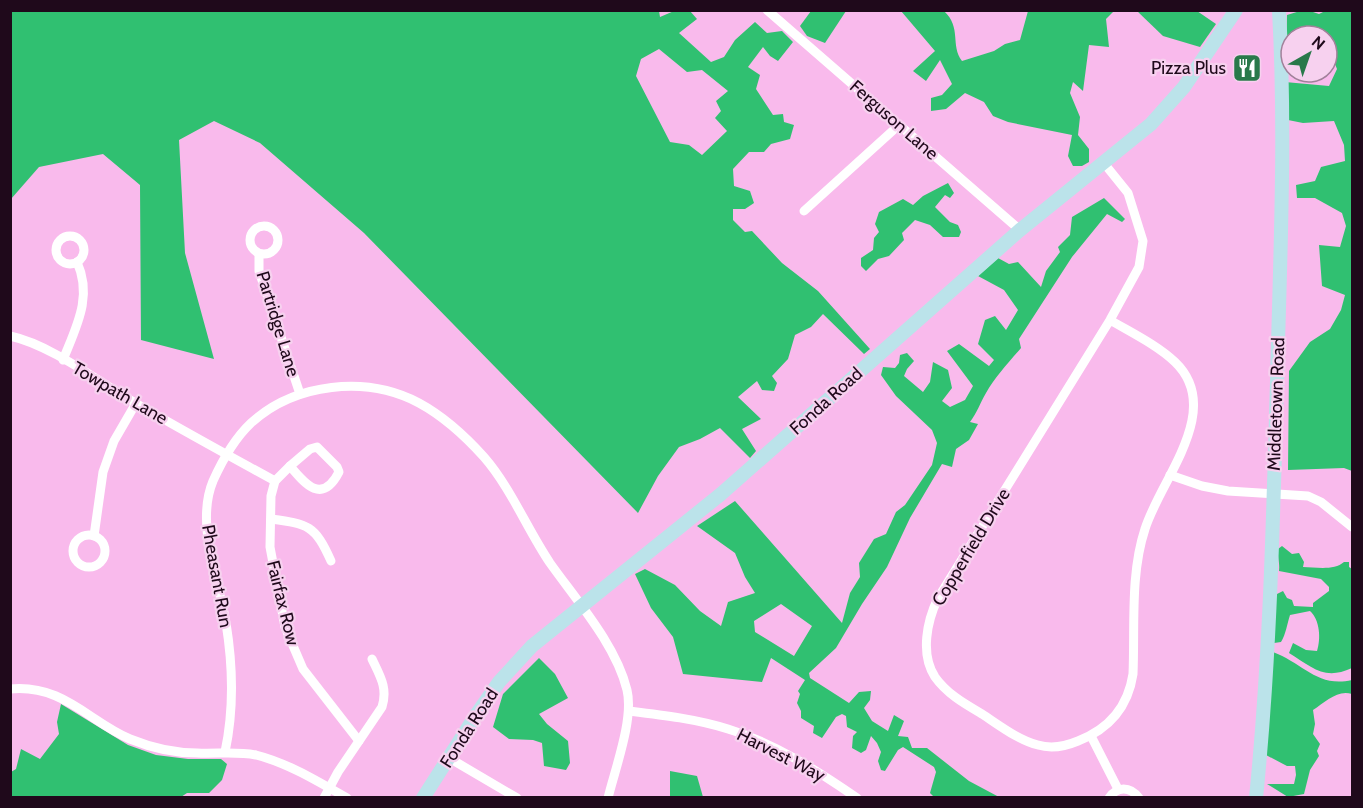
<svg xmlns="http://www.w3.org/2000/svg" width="1363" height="808" font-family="Cabin,sans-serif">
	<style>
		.forest { fill: #30c071; fill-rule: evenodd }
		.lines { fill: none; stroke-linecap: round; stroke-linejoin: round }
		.street { stroke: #fff; stroke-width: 9 }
		.secondary { stroke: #bbe3ea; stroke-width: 14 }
		.labels { text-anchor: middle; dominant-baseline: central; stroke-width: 4.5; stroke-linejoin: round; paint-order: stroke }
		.poi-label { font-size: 18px; fill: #1f091b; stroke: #f7d1ef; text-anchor: end }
		.street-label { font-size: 18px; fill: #1f091b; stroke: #f7d1ef }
	</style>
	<rect width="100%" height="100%" fill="#f9baec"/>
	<g class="forest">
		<path d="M659,11L660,17L674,11H690L697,19L679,33L711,62L724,57L735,40L755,22L767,33L782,31L793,42L778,61L770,56L763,47L748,67L760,75L756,89L773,115L783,114L784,122L794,125L790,139L771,144L764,152H749L733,169L734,186L750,191L754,203L745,209H733V220L745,232L752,231L782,263L818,291L870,349L864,354L823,314L811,327L795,335L788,359L772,376L777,383L774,391L762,390L757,381L738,397L761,419L742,429L756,451L750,458L720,428L700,439L679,447L658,476L638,513L364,233L260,143L214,121L179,140L185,253L214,359L141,340L140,185L103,154L39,167L11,199V11ZM659,49L687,72L702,70L728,91L716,101L721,111L715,118L727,131L702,155L689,145L670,142L636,76L641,59Z"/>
		<path d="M811,11H846L825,43L807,36L800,26Z"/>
		<path d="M901,11H944C962,28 950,45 962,61L994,51L1005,44L1020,40L1028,11H1114L1106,19L1109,47L1089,45L1083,91L1073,82L1070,93L1080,117L1078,135L1089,149V162L1082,166H1073L1068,156L1072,135L1008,122L993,116L984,102L965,93L946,109L931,111V98L942,95L952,84L940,60L926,81L913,71L935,51Z"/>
		<path d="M1137,11H1197L1216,24L1200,47L1163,36Z"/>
		<path d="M1300,11H1310L1319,14L1325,11H1352V471L1344,468L1288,470L1289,371L1310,342L1330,329L1341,310L1345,295L1322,286L1319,245L1340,247L1346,226L1342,213L1315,198H1297L1296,185L1315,181L1321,167L1345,161L1344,145L1334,121L1303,123L1288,120L1285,82L1329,86L1337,69L1331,54H1327V36H1291V55H1286L1287,15Z"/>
		<path d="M948,183L954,193L950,198L945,195L935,207L950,222L958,225L961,232L959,237H943L930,225L915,220L902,233L904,240L889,256L878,259L866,271L861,266V258L873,250L874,238L879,232L875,224L879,212L903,199L913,205L923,196Z"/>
		<path d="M1104,198L1125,219L1122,222L1107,214L1072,257L1019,339L1021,348C1008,363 995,377 986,393C980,403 977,413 970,422L978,424L969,440L956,449L952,467L942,464L910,518L887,567L862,604L836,648L809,673L810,678L849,703L859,692L871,691L870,700L864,708L872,721L888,731L894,715L904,721L898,736L908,737L912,748H927L969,781L999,797H934L930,793L936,772L934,767L903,747L898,750L885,771L881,770L878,761L881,752L877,743L871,736L866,750L861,753L852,748L853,736L857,732L847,727L846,716L842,714L836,717L822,738L813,733L814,726L801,718V711L797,703L800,694L798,691L805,680L771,658L762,682L683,674L673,637L651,608L635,574L645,569L675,585L700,611L721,626L728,602L755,593L745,577L735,553L697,526L735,501L842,623L850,593L860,577L859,563L874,539L886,534L896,512L905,505L932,465L937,443L932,430L896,396L881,375L883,367L895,368L899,363L900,355L907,353L914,361L907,369L904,376L923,392L930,382L933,362L948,370L952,388L942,401L950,407L965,400L973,386L947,351L959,344L989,366L994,360L978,344L985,320L995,316L1006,330L1018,310L1004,290L978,276L998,258L1009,264L1018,262L1041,287L1046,271L1060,252L1058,247L1070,235L1072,217ZM781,604L812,626L794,656L755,632L754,621Z"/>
		<path d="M1282,546L1292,554L1299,553L1304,562L1303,567C1315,567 1334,571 1344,562H1349V567L1352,569V668C1324,681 1312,667 1289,653L1293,643L1306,650L1317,651C1321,639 1320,620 1310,611L1290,615C1287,624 1286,634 1281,642L1274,643L1275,595L1283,591L1287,598L1292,600L1294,606L1313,607V603L1329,591V587L1321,579L1279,571C1280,562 1277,557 1278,549Z"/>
		<path d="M1273,652C1303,663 1317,688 1352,680V694C1338,689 1325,702 1313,710L1315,724L1313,734L1320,744L1317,751L1319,756L1310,770L1304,794L1288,797L1267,784H1294L1296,775L1295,766H1287L1266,755Z"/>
		<path d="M539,658L555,674L568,698L539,714L547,724L568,741L570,763L566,770L544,766L542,743L533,740L509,739L493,727L503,694Z"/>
		<path d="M61,704L128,745L156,755L188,759H221L227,764L222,780L209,793H187L181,797H11V772L16,769L21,749L40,759L59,734L57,722Z"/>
		<path d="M670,771L697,776L703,797H670Z"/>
	</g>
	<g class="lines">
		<g class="street">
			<path d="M767,10L1020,230"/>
			<path d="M1103,162L1128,193L1143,241L1139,267L1110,320L938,598C927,621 920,654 935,677C947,694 965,704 982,714C999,725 1018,740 1038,745C1051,749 1066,746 1078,741C1109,729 1128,707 1133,674C1135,627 1130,574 1145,529C1160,480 1225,410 1175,362C1157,345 1132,333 1110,320"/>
			<path d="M804,211L899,125"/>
			<circle cx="264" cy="240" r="14"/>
			<circle cx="70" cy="250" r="14"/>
			<path d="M259,254V271L300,394"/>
			<path d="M10,336C48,344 94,378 127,398C176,427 226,454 275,481"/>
			<path d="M63,360C76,327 93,297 77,262"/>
			<path d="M317,447L337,467L339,472C322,505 305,484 290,466L310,449Z"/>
			<path d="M290,466L275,481L271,496L270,547L285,627L303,669L359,741"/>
			<path d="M1170,475L1202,486L1228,491L1308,496L1321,502L1352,527"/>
			<path d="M271,519C308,524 315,525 331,561"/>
			<circle cx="89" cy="551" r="16"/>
			<path d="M94,536L103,472L114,441L136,403"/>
			<path d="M10,689C63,684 88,721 130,739C152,748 174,753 197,753C217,754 237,751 256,755C288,763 319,782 347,798"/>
			<path d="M629,711C662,715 696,719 728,729C774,743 818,771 857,798"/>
			<path d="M1091,736L1118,789"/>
			<path d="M225,752C234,710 233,666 226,623C219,580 195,524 213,481C222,461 234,439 251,423C295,383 366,375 419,403C443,416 466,437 484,457C511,488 527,529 550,563C577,601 616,645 627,690C634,719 615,769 608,798"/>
			<path d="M449,758L517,798"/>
			<path d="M324,798L338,772L382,707C388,688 380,676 372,659"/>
			<path d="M1109,798C1117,786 1130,786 1139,798"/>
		</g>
		<g class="secondary">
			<path d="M423,798L476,715L499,682L532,646L721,494L1020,230L1151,124L1184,87L1236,10"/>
			<path d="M1256,798C1270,659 1273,521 1277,382C1280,258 1286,134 1279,10"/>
		</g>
	</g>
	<defs>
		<g id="restaurant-square" transform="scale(1.5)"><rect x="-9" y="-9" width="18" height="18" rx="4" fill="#29794a" stroke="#f7d1ef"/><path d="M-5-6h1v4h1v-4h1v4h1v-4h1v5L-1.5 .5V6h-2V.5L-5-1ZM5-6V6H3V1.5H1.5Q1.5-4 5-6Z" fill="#fff"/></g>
	</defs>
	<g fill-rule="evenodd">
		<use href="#restaurant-square" x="1247" y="68"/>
	</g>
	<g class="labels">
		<g class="poi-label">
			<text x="1226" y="68">Pizza Plus</text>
		</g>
		<g class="street-label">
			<text transform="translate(894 120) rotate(41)">Ferguson Lane</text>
			<text transform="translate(278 324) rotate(73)">Partridge Lane</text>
			<text transform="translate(120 393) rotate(30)">Towpath Lane</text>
			<text transform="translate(826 401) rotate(-42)">Fonda Road</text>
			<text transform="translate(1276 404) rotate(-88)">Middletown Road</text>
			<text transform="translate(971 547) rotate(-59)">Copperfield Drive</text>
			<text transform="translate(217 576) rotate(80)">Pheasant Run</text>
			<text transform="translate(283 603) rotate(76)">Fairfax Row</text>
			<text transform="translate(469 728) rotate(-57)">Fonda Road</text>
			<text transform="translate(781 755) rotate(27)">Harvest Way</text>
		</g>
	</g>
	<rect width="1363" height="808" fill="none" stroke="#1f091b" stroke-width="24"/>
	<g transform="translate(1309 54) rotate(40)"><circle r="28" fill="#f7d1ef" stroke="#a1819a" stroke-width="1.5"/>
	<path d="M0-4.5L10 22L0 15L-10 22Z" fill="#29794a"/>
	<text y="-9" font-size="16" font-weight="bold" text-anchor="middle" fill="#1f091b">N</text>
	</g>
</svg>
